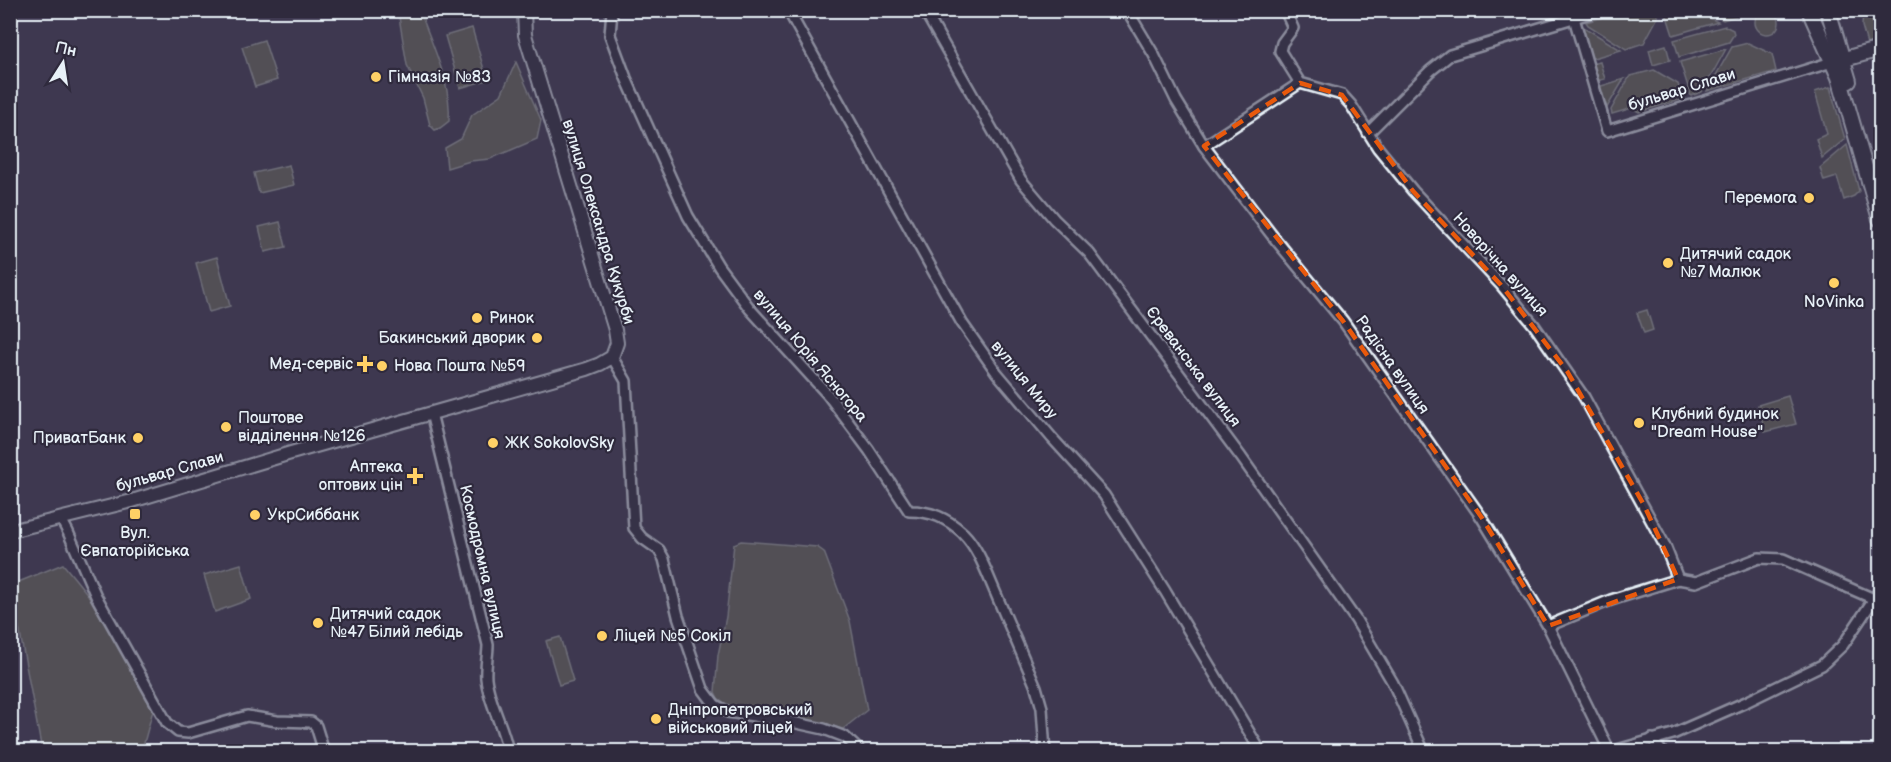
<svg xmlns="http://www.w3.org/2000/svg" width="1891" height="762" font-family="'Balsamiq Sans',sans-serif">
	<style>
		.green { fill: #6a6b5c; stroke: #a9aeaa; stroke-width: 1.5 }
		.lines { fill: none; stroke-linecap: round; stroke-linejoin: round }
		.minor-casing { stroke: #e8f1f8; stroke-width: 14 }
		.tertiary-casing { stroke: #e8f1f8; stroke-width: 16 }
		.secondary-casing { stroke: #e8f1f8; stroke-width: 18 }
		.minor { stroke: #2f2a3d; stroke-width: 9 }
		.tertiary { stroke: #2f2a3d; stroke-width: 12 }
		.secondary { stroke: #2f2a3d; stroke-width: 14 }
		.marked { fill: none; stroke: #e8590c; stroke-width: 4.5; stroke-dasharray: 12 8; stroke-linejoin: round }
		.poi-dot { fill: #ffd166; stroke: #2f2a3d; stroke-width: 2 }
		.labels { text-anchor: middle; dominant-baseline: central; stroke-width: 4.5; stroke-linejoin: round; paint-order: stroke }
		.poi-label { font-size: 16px; fill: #e8f1f8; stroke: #2f2a3d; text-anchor: start }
		.street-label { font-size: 16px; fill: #e8f1f8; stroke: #2f2a3d }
	</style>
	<rect width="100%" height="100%" fill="#3e3950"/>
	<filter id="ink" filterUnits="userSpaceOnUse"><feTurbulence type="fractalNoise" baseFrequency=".0167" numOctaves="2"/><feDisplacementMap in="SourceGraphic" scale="12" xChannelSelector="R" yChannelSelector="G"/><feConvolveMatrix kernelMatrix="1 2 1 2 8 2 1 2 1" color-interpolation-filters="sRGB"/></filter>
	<g filter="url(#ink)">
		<g class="green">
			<circle cx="1767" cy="22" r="12"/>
			<path d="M1628,10L1656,11L1658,17L1644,43L1626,49L1588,25L1586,22Z"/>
			<path d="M398,11H420C432,45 452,84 449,121L440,128L435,130L430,125L423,98L407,65Z"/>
			<path d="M1667,11H1696L1718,22L1673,35L1666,13Z"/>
			<path d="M1706,11H1741L1742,12L1741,15L1723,20Z"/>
			<path d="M1863,11H1880V40L1867,44L1862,26Z"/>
			<path d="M1582,26L1621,50L1590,59L1581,27Z"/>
			<path d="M1725,26L1733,30L1734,34L1729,42L1679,57L1674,40Z"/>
			<path d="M472,28L487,80L460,88L445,36Z"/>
			<path d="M264,40L277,80L255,87L242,47Z"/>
			<path d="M1748,43L1772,54L1776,71L1707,91L1732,47Z"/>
			<path d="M1666,45L1670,60L1653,65L1649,50Z"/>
			<path d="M1726,49L1702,92L1691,96L1680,62Z"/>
			<path d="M516,62L541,120L537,139L490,159L470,161L447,168L445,148L461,139L472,115L501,95Z"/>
			<path d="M1600,62L1605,79L1596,81L1591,64Z"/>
			<path d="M1654,70L1678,84L1683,99L1639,112L1632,108L1612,114L1611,110L1630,76Z"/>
			<path d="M1624,79L1605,111L1598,87Z"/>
			<path d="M1830,87L1845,139L1822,158L1816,139L1827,134L1815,92Z"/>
			<path d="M1847,145L1859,191L1854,196L1844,200L1837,177L1824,181L1820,168Z"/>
			<path d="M289,165L294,185L259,193L254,173Z"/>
			<path d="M280,222L286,247L265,252L259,227Z"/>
			<path d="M217,257L230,306L209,312L196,263Z"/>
			<path d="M1647,310L1653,330L1644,333L1637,313Z"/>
			<path d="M1788,396L1796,424L1765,432L1758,405Z"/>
			<path d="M741,541L817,547L824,552L850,621L867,710L843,729L804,719L765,711L730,707L718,698L715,692L718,655L726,617L734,544Z"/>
			<path d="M63,564L89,596L153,710L144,743L132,751H42L11,585Z"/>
			<path d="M241,564L251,599L215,612L204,575Z"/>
			<path d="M560,637L573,681L559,685L546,641Z"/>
		</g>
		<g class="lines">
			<g class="minor-casing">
				<g id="minor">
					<path d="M612,10L610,35L626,78L688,216L719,267L750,309L828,395L869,450L909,511C931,511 947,518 963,533C979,549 987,574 996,594C1009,625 1023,656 1036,687L1042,708L1045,752"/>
					<path d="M788,10L962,323L997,373L1052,438L1104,495L1165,591L1261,752"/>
					<path d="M924,10L1021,180L1054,219L1089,253L1241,457L1356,620L1393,683L1424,752"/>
					<path d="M1127,10L1154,55L1176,100L1204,146L1271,234L1343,321L1482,518L1548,626L1610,752L1673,734L1746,702L1822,665L1843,645L1880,590"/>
					<path d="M1285,10L1293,28L1282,43L1280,51L1300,83L1342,95L1351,105L1378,148L1413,191L1501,285L1534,325L1584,397L1665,546L1678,579"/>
					<path d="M1574,18L1607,131L1832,62"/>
					<path d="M1368,133L1430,71L1450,55L1600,10"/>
					<path d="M1204,146L1300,83"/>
					<path d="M612,357L626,381L634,528L642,538L659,550L664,559L678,616L703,689L715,705L728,712L792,722L824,729L845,737L861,752"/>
					<path d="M431,413L488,645C488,655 485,668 486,678C489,704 504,727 508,752"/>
					<path d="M61,519L68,532L96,596L167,723L178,732L188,733L247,716L277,721L311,722L316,726L324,752"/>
					<path d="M1548,626L1611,600L1678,579L1696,582L1759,558L1783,559L1874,599"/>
					<path d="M1652,739L1662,752"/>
				</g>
			</g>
			<g class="tertiary-casing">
				<path id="tertiary" d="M10,531L132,501L291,453L587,369L600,364L612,357L617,343L615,330L525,35L524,10"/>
			</g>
			<g class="secondary-casing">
				<g id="secondary">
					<path d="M1809,10L1839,77L1880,219"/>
					<path d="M1828,10L1849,81"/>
					<path d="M1834,62L1880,49"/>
				</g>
			</g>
			<use href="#minor" class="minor"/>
			<use href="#tertiary" class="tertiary"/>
			<use href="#secondary" class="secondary"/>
		</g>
	</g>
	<path d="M0 0H1891V762H0ZM1300,83L1342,95L1413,191L1501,285L1567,371L1644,505L1678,579L1548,626L1482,518L1343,321L1204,146Z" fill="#3e3950" fill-opacity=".55" fill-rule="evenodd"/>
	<path class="marked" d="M1300,83L1342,95L1413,191L1501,285L1567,371L1644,505L1678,579L1548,626L1482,518L1343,321L1204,146Z"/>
	<g class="poi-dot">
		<circle cx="376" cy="77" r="6"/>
		<circle cx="1809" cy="198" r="6"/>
		<circle cx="1668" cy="263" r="6"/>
		<circle cx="1834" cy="283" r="6"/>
		<circle cx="477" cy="318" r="6"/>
		<circle cx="537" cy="338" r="6"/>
		<path d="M362 355h6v6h6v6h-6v6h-6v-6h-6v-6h6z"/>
		<circle cx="382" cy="366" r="6"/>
		<circle cx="1639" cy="423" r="6"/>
		<circle cx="226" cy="427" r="6"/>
		<circle cx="138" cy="438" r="6"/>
		<circle cx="493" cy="443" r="6"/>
		<path d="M412 467h6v6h6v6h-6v6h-6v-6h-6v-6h6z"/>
		<rect x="129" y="508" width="12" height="12" rx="3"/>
		<circle cx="255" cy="515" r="6"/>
		<circle cx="318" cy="623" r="6"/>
		<circle cx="602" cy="636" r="6"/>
		<circle cx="656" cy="719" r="6"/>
	</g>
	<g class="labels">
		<g class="poi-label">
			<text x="388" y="77">Гімназія №83</text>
			<text x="1797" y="198" text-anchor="end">Перемога</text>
			<text x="1680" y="254">Дитячий садок<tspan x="1680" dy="18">№7 Малюк</tspan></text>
			<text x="1834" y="302" text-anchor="middle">NoVinka</text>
			<text x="489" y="318">Ринок</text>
			<text x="525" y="338" text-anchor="end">Бакинський дворик</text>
			<text x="353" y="364" text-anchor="end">Мед-сервіс</text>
			<text x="394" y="366">Нова Пошта №59</text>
			<text x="1651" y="414">Клубний будинок<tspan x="1651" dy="18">"Dream House"</tspan></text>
			<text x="238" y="418">Поштове<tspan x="238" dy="18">відділення №126</tspan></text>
			<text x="126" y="438" text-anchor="end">ПриватБанк</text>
			<text x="505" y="443">ЖК SokolovSky</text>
			<text x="403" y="467" text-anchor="end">Аптека<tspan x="403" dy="18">оптових цін</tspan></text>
			<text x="267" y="515">УкрСиббанк</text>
			<text x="135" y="533" text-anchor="middle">Вул.<tspan x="135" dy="18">Євпаторійська</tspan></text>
			<text x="330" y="614">Дитячий садок<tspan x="330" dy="18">№47 Білий лебідь</tspan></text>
			<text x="614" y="636">Ліцей №5 Сокіл</text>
			<text x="668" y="710">Дніпропетровський<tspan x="668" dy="18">військовий ліцей</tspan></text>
		</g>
		<g class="street-label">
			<text transform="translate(1682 90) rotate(-17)">бульвар Слави</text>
			<text transform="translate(598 222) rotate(73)">вулиця Олександра Кукурби</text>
			<text transform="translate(1500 265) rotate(48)">Новорічна вулиця</text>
			<text transform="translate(810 356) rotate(50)">вулиця Юрія Ясногора</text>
			<text transform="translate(1392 365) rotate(55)">Радісна вулиця</text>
			<text transform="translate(1193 367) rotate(53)">Єреванська вулиця</text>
			<text transform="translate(1024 380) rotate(51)">вулиця Миру</text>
			<text transform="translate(170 472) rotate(-16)">бульвар Слави</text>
			<text transform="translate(482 562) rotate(77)">Космодромна вулиця</text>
		</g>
	</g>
	<rect width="1891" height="762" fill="none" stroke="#2f2a3d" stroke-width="36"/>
	<rect x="18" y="18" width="1855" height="726" fill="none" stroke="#e8f1f8" stroke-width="2" filter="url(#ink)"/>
	<g transform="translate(63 63) rotate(12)" stroke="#2f2a3d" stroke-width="4.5" paint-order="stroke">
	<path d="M0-4.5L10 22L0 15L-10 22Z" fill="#e8f1f8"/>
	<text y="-9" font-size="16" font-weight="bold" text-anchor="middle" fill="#e8f1f8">Пн</text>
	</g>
</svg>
